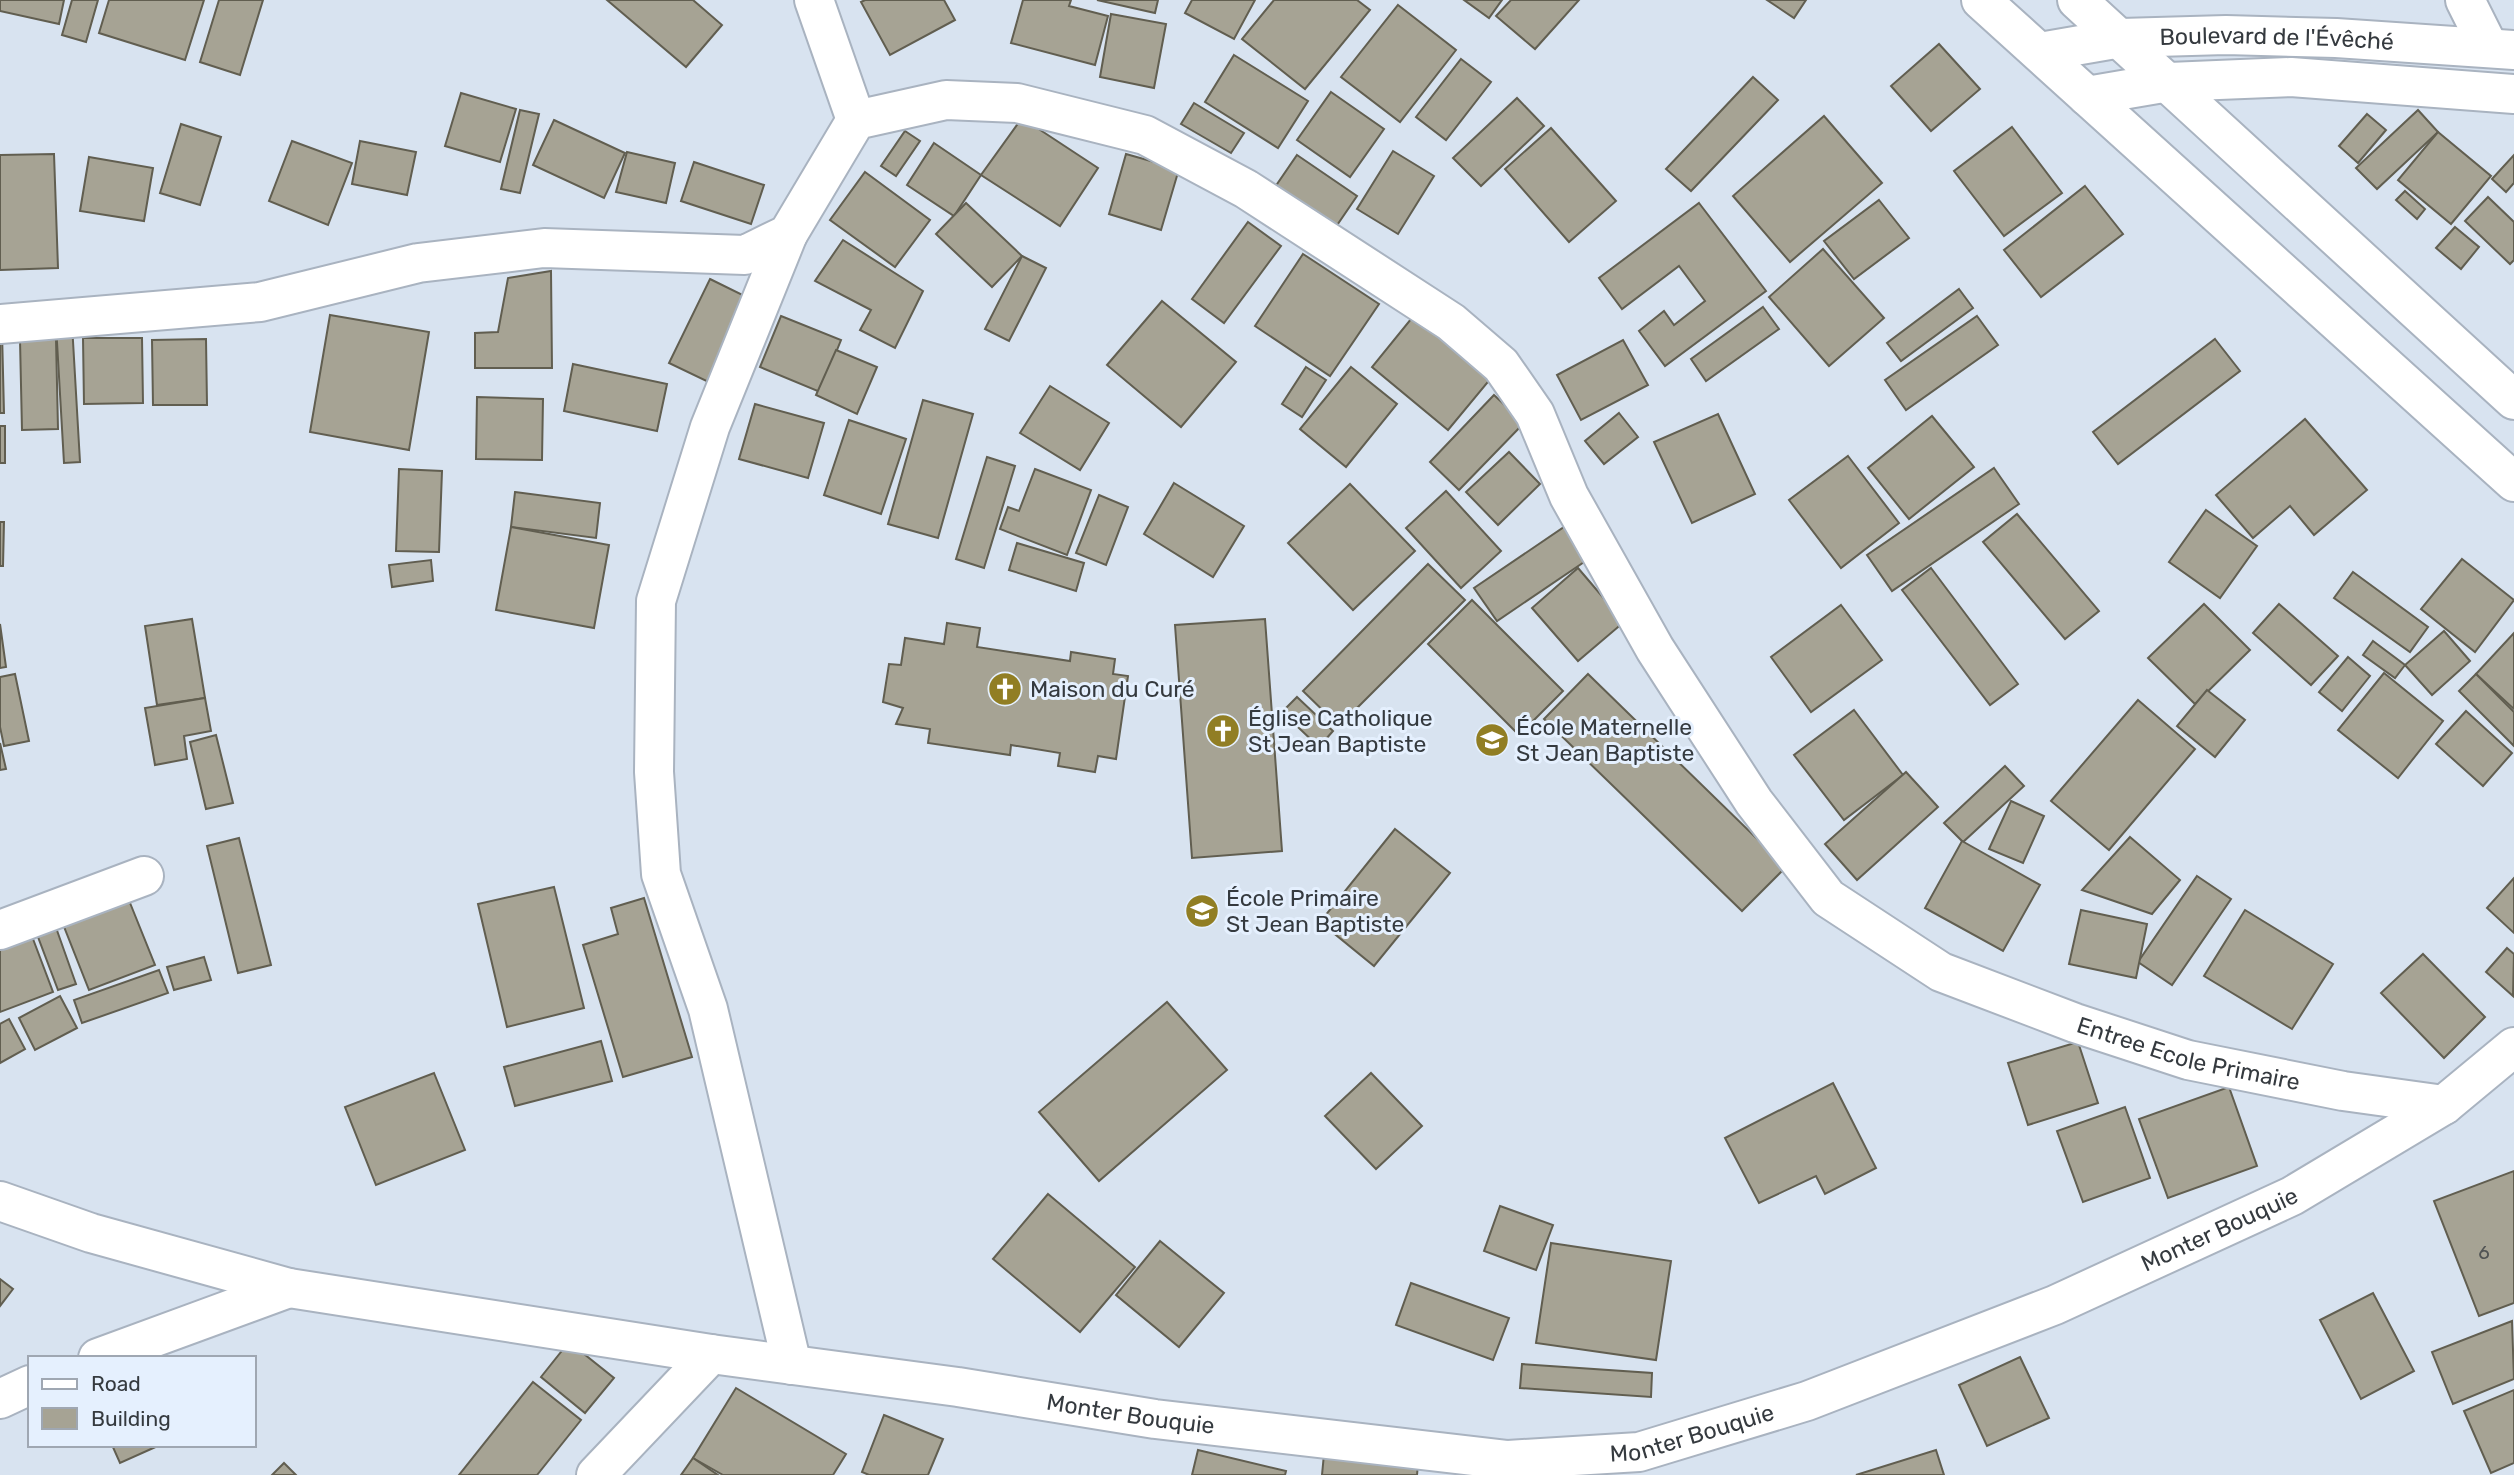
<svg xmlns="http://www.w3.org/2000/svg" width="2514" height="1475" font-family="Rubik,sans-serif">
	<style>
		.building { fill: #a6a394; stroke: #615e50; stroke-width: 2 }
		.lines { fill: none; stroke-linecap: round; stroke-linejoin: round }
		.minor-casing { stroke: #a9b3c0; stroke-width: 42 }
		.primary-casing { stroke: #a9b3c0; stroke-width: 42 }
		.trunk-casing { stroke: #a9b3c0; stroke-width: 42 }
		.minor { stroke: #fff; stroke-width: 38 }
		.primary { stroke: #fff; stroke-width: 38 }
		.trunk { stroke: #fff; stroke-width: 38 }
		.labels { text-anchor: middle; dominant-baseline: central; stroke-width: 6; stroke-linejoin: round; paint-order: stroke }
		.number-label { font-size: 19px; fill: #515454 }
		.street-label { font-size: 23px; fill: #353a3f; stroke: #e5f0fe }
		.poi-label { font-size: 23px; fill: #353a3f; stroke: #e5f0fe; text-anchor: start }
	</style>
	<rect width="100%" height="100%" fill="#d8e3f0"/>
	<g class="building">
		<path d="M0,0H64L59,24L0,11Z"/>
		<path d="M72,0H98L86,42L62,35Z"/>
		<path d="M109,0H204L185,60L99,33Z"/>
		<path d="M219,0H263L240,75L200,62Z"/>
		<path d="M607,0H693L722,25L686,67Z"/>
		<path d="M865,0H944L955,20L890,55L861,2Z"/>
		<path d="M1023,0H1071L1069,6L1108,16L1095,65L1011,43Z"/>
		<path d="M1097,0H1158L1155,13Z"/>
		<path d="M1192,0H1255L1234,39L1185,13Z"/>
		<path d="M1274,0H1357L1370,10L1305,89L1242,39Z"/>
		<path d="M1464,0H1502L1489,18Z"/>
		<path d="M1511,0H1579L1535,49L1496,16Z"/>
		<path d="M1767,0H1806L1794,18Z"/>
		<path d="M1398,5L1456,50L1400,122L1341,77Z"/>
		<path d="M1111,14L1166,24L1154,88L1100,77Z"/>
		<path d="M1939,44L1980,89L1931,131L1891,86Z"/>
		<path d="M1234,55L1308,101L1278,148L1205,102Z"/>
		<path d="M1461,59L1491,82L1446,140L1416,117Z"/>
		<path d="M1753,77L1778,100L1691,191L1666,169Z"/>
		<path d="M1331,92L1384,129L1350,177L1297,140Z"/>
		<path d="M461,93L516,109L500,162L445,146Z"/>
		<path d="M1517,98L1544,126L1481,186L1453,158Z"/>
		<path d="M1194,103L1244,133L1231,153L1181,124Z"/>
		<path d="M520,110L539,114L520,193L501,189Z"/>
		<path d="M2418,110L2438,132L2377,189L2356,168Z"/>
		<path d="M2367,114L2386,130L2358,163L2339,146Z"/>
		<path d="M1824,116L1882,183L1790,262L1733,196Z"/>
		<path d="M1022,118L1098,168L1060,226L981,175Z"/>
		<path d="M554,120L625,153L604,198L533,165Z"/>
		<path d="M181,124L221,137L200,205L160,193Z"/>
		<path d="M2012,127L2062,193L2004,236L1954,171Z"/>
		<path d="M1551,128L1616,201L1569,242L1505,169Z"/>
		<path d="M905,131L920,141L896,176L881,166Z"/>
		<path d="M2438,132L2491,176L2451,224L2398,180Z"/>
		<path d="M292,141L352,163L328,225L269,201Z"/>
		<path d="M360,141L416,152L407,195L352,184Z"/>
		<path d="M934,143L981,175L954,216L907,185Z"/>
		<path d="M1393,151L1434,176L1398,234L1357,209Z"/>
		<path d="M627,152L675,163L666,203L616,192Z"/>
		<path d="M54,154L58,268L0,270V155Z"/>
		<path d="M1126,154L1179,169L1161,230L1109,214Z"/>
		<path d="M1297,155L1357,196L1333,231L1273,190Z"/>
		<path d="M2514,155V183L2506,192L2492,179Z"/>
		<path d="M89,157L153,168L144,221L80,211Z"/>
		<path d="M694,162L764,185L751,224L681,201Z"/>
		<path d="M865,172L930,220L895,267L830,220Z"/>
		<path d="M2085,186L2123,234L2041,297L2004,250Z"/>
		<path d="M2405,191L2425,209L2417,219L2396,200Z"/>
		<path d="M2488,197L2514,222V260L2510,264L2465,221Z"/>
		<path d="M1879,200L1909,238L1854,279L1824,241Z"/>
		<path d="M966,203L1022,256L992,287L936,234Z"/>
		<path d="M1699,203L1766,291L1665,366L1639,331L1664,311L1674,325L1705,301L1679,266L1622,309L1599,278Z"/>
		<path d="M1248,222L1281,246L1224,323L1192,299Z"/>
		<path d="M2455,227L2479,247L2461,269L2436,248Z"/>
		<path d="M843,240L923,291L895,348L860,330L871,310L815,281Z"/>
		<path d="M1823,249L1884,318L1829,366L1769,297Z"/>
		<path d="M1303,254L1379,304L1330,376L1255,326Z"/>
		<path d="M1022,256L1046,268L1009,341L985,329Z"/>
		<path d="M551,271L552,368H475V333L498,332L508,278Z"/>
		<path d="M710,279L763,305L721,388L669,363Z"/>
		<path d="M1959,289L1973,308L1901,361L1887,343Z"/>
		<path d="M1162,301L1236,362L1181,427L1107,365Z"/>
		<path d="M1763,307L1779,329L1706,381L1691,359Z"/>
		<path d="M1420,308L1497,371L1448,430L1372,367Z"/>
		<path d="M330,315L429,332L409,450L310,432Z"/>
		<path d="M781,316L841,340L820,392L760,367Z"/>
		<path d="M1977,316L1998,345L1906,410L1885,380Z"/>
		<path d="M72,324L80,462L64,463L56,325Z"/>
		<path d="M0,332H2L4,413H0Z"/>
		<path d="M83,338H142L143,403L84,404Z"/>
		<path d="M56,339L58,429L22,430L20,340Z"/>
		<path d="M206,339L207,405H153L152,340Z"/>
		<path d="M2215,339L2240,371L2118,464L2093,432Z"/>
		<path d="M1623,340L1648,385L1581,420L1557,375Z"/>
		<path d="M836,350L877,367L857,414L816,395Z"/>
		<path d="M573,364L667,384L657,431L564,411Z"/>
		<path d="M1306,367L1326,380L1302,417L1282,404Z"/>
		<path d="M1351,367L1397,404L1346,467L1300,429Z"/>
		<path d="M1050,386L1109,423L1080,470L1020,433Z"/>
		<path d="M1494,395L1524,423L1459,490L1430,462Z"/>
		<path d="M477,397L543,399L542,460L476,459Z"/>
		<path d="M923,400L973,414L938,538L888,524Z"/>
		<path d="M755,404L824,423L808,478L739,459Z"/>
		<path d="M1619,413L1638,437L1604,464L1585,441Z"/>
		<path d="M1718,414L1755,494L1692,523L1654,442Z"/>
		<path d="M1932,416L1974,467L1909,519L1868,468Z"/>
		<path d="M2305,419L2367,490L2314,535L2290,506L2253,538L2216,495Z"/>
		<path d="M849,420L906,439L881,514L824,495Z"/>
		<rect x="0" y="426" width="5" height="37"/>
		<path d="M1509,452L1540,484L1498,525L1466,492Z"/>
		<path d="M1848,456L1899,523L1841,568L1789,500Z"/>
		<path d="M987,457L1015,466L984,568L956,559Z"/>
		<path d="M1994,468L2019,504L1892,591L1867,555Z"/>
		<path d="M399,469L442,471L439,552L396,551Z"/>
		<path d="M1035,469L1091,490L1067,555L1000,529L1008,507L1019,511Z"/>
		<path d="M1174,483L1244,526L1213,577L1144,534Z"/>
		<path d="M1350,484L1415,551L1353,610L1288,543Z"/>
		<path d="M1446,491L1501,551L1461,588L1406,528Z"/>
		<path d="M515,492L600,503L596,538L511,527Z"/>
		<path d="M1099,495L1128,507L1106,565L1076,553Z"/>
		<path d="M2206,510L2257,546L2220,598L2169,562Z"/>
		<path d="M2017,514L2099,611L2065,639L1983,542Z"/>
		<path d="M0,522H4L3,566H0Z"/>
		<path d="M1567,525L1590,558L1497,621L1474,588Z"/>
		<path d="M511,527L609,545L594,628L496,610Z"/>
		<path d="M1017,543L1084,563L1076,591L1009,570Z"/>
		<path d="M2462,559L2514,600L2475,652L2421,609Z"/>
		<path d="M431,560L433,581L392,587L389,565Z"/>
		<path d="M1428,564L1465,600L1339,726L1303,691Z"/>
		<path d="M1578,568L1624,622L1578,661L1532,608Z"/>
		<path d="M1931,568L2018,684L1990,705L1902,590Z"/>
		<path d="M2353,572L2428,627L2410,652L2334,598Z"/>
		<path d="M1472,600L1563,691L1519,735L1428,644Z"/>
		<path d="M2204,604L2250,650L2195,704L2148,658Z"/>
		<path d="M2279,604L2338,656L2311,685L2253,633Z"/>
		<path d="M1841,605L1882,660L1811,712L1771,657Z"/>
		<path d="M192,619L205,698L157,705L145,626Z"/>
		<path d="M1265,619L1282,851L1192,858L1175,625Z"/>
		<path d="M947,623L980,628L977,647L1070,661L1071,652L1115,659L1113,674L1128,676L1116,759L1098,756L1095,772L1058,766L1060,753L1011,745L1010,755L928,743L930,729L896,724L903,708L883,702L889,664L901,665L905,638L944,644Z"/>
		<path d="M0,624L6,667L0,668Z"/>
		<path d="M2444,631L2470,661L2432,695L2405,665Z"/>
		<path d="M2514,633V709L2476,674Z"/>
		<path d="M2373,641L2405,665L2395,678L2363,655Z"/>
		<path d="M2348,657L2370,676L2342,711L2319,692Z"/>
		<path d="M2384,673L2443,721L2398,778L2338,730Z"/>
		<path d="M15,674L29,741L4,746L0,727V677Z"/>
		<path d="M1588,674L1786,867L1742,911L1544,719Z"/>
		<path d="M2476,674L2514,712V746L2459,691Z"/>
		<path d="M2207,690L2245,720L2215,757L2177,726Z"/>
		<path d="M1297,697L1333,731L1319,747L1282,712Z"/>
		<path d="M205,698L211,731L184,736L187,759L155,765L145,708Z"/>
		<path d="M2138,700L2195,749L2109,850L2051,801Z"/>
		<path d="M1854,710L1903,775L1844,820L1794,755Z"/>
		<path d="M2466,711L2512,753L2483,786L2436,744Z"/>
		<path d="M216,735L233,803L206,809L190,742Z"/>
		<path d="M0,743L6,769L0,770Z"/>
		<path d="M2005,766L2024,786L1963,842L1944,823Z"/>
		<path d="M1906,772L1938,807L1857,880L1825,844Z"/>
		<path d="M2011,801L2044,816L2023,863L1989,849Z"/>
		<path d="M1395,829L1450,873L1374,966L1320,922Z"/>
		<path d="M2130,837L2180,880L2152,914L2082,890Z"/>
		<path d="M239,838L271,965L238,973L207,846Z"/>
		<path d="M1962,841L2040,885L2003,951L1925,908Z"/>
		<path d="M2197,876L2231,899L2172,985L2138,962Z"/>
		<path d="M2514,878V933L2487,908Z"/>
		<path d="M554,887L584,1008L507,1027L478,904Z"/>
		<path d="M124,888L155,965L89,990L59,914Z"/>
		<path d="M644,898L692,1057L623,1077L583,945L618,934L611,908Z"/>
		<path d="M2081,910L2147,924L2136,978L2069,964Z"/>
		<path d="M2245,910L2333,964L2292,1029L2204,976Z"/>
		<path d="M54,922L76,984L58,990L35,929Z"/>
		<path d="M30,931L53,992L0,1012V942Z"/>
		<path d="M2507,948L2514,954L2513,996L2486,972Z"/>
		<path d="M2423,954L2485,1017L2444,1058L2381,993Z"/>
		<path d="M204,957L211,980L174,990L167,967Z"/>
		<path d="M159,970L168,993L82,1023L74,1000Z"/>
		<path d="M60,996L77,1028L35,1050L19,1018Z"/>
		<path d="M1167,1002L1227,1070L1099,1181L1039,1112Z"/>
		<path d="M9,1019L25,1049L0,1063V1024Z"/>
		<path d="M601,1041L612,1081L515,1106L504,1067Z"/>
		<path d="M2078,1042L2098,1103L2028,1125L2008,1063Z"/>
		<path d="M434,1073L465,1150L376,1185L345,1107Z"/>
		<path d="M1371,1073L1422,1126L1376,1169L1325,1116Z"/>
		<path d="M1833,1083L1876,1168L1825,1194L1816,1176L1759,1203L1725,1138Z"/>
		<path d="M2229,1087L2257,1166L2168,1198L2139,1119Z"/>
		<path d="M2125,1107L2150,1178L2083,1202L2057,1131Z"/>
		<path d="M2514,1171V1303L2479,1316L2434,1201Z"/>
		<path d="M1048,1194L1135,1267L1080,1332L993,1259Z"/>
		<path d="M1500,1206L1553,1225L1536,1270L1484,1251Z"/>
		<path d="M1160,1241L1224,1293L1179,1347L1116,1295Z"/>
		<path d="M1551,1243L1671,1261L1656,1360L1536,1343Z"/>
		<path d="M0,1279L13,1289L0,1306Z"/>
		<path d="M1411,1283L1509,1318L1493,1360L1396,1325Z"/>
		<path d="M2373,1293L2414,1371L2361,1399L2320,1320Z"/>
		<path d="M2512,1321L2514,1379L2453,1404L2432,1352Z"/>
		<path d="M569,1342L614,1378L585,1413L541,1377Z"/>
		<path d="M2020,1357L2049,1418L1987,1446L1959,1385Z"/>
		<path d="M1522,1364L1652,1373L1651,1397L1520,1388Z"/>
		<path d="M533,1382L581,1420L537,1475H459Z"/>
		<path d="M736,1388L846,1454L833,1475H723L693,1458Z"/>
		<path d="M2514,1390V1463L2491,1473L2464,1411Z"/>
		<path d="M884,1415L943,1439L928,1475H869L862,1472Z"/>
		<path d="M112,1445H160L120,1463Z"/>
		<path d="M1198,1450L1286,1471L1285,1475H1192Z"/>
		<path d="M1936,1450L1944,1475H1856Z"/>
		<path d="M1324,1454L1418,1464L1417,1475H1322Z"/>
		<path d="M693,1458L718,1475H681Z"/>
		<path d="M284,1463L296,1475H272Z"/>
	</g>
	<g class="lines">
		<g class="minor-casing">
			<g id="minor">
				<path d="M814,0L856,120"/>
				<path d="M2465,0L2489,48"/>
				<path d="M788,234L710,427L656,601L654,772L661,874L708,1009L792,1365"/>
				<path id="s1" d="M0,324L260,302L418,263L544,248L745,255L788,234L856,120L946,100L1017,103L1145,135L1246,189L1451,322L1501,365L1535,414L1569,496L1655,649L1754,802L1828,898L1941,972L2075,1023L2188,1060L2343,1091L2444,1105"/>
				<path d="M0,930L144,876"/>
				<path id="s2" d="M0,1201L91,1233L289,1288L711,1354L958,1387L1155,1419L1508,1460L1639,1452L1807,1401L2055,1305L2292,1196L2444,1105L2514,1047"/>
				<path d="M98,1358L289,1288"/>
				<path d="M0,1399L30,1385"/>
				<path d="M596,1475L711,1354"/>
			</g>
		</g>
		<g class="primary-casing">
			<g id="primary">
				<path id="s3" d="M2040,52L2121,38L2226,35L2336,38L2514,50"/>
				<path d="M2087,96L2169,82L2291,77L2514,94"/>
			</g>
		</g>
		<g class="trunk-casing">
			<g id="trunk">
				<path d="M1981,0L2514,482"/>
				<path d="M2077,0L2514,400"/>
			</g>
		</g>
		<use href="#minor" class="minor"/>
		<use href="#primary" class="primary"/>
		<use href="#trunk" class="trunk"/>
	</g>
	<defs>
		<g id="church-disc" transform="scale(1.75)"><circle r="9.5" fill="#917e24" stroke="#e5f0fe"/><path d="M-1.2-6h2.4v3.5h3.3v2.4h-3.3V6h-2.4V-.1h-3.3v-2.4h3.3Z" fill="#fff"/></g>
		<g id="school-disc" transform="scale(1.75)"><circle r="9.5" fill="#917e24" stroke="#e5f0fe"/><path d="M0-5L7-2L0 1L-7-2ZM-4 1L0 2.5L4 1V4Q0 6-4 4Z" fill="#fff"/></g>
	</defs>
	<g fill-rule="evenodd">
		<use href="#church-disc" x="1005" y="689"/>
		<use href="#church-disc" x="1223" y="731"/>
		<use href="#school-disc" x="1492" y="740"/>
		<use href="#school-disc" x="1202" y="911"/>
	</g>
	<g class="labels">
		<g class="number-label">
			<text x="2484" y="1252">6</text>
		</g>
		<g class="street-label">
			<text stroke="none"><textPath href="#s3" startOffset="238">Boulevard de l'Évêché</textPath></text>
			<text stroke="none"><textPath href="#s1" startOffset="2676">Entree Ecole Primaire</textPath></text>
			<text stroke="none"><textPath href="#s2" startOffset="2287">Monter Bouquie</textPath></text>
			<text stroke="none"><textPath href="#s2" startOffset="1153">Monter Bouquie</textPath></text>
			<text stroke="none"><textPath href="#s2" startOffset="1720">Monter Bouquie</textPath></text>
		</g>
		<g class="poi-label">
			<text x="1030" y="689">Maison du Curé</text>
			<text x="1248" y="718">Église Catholique<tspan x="1248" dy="26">St Jean Baptiste</tspan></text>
			<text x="1516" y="727">École Maternelle<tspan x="1516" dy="26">St Jean Baptiste</tspan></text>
			<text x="1226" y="898">École Primaire<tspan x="1226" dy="26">St Jean Baptiste</tspan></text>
		</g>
	</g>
	<rect x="28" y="1356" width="228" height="91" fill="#e5f0fe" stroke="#9fa7b2" stroke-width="2"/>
	<rect x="42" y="1379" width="35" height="10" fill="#ffffff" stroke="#9fa7b2" stroke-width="2"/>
	<text x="91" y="1391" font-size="21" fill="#353a3f">Road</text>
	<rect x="42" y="1408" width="35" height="21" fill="#a6a394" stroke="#9fa7b2" stroke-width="2"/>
	<text x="91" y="1426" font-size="21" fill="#353a3f">Building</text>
</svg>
